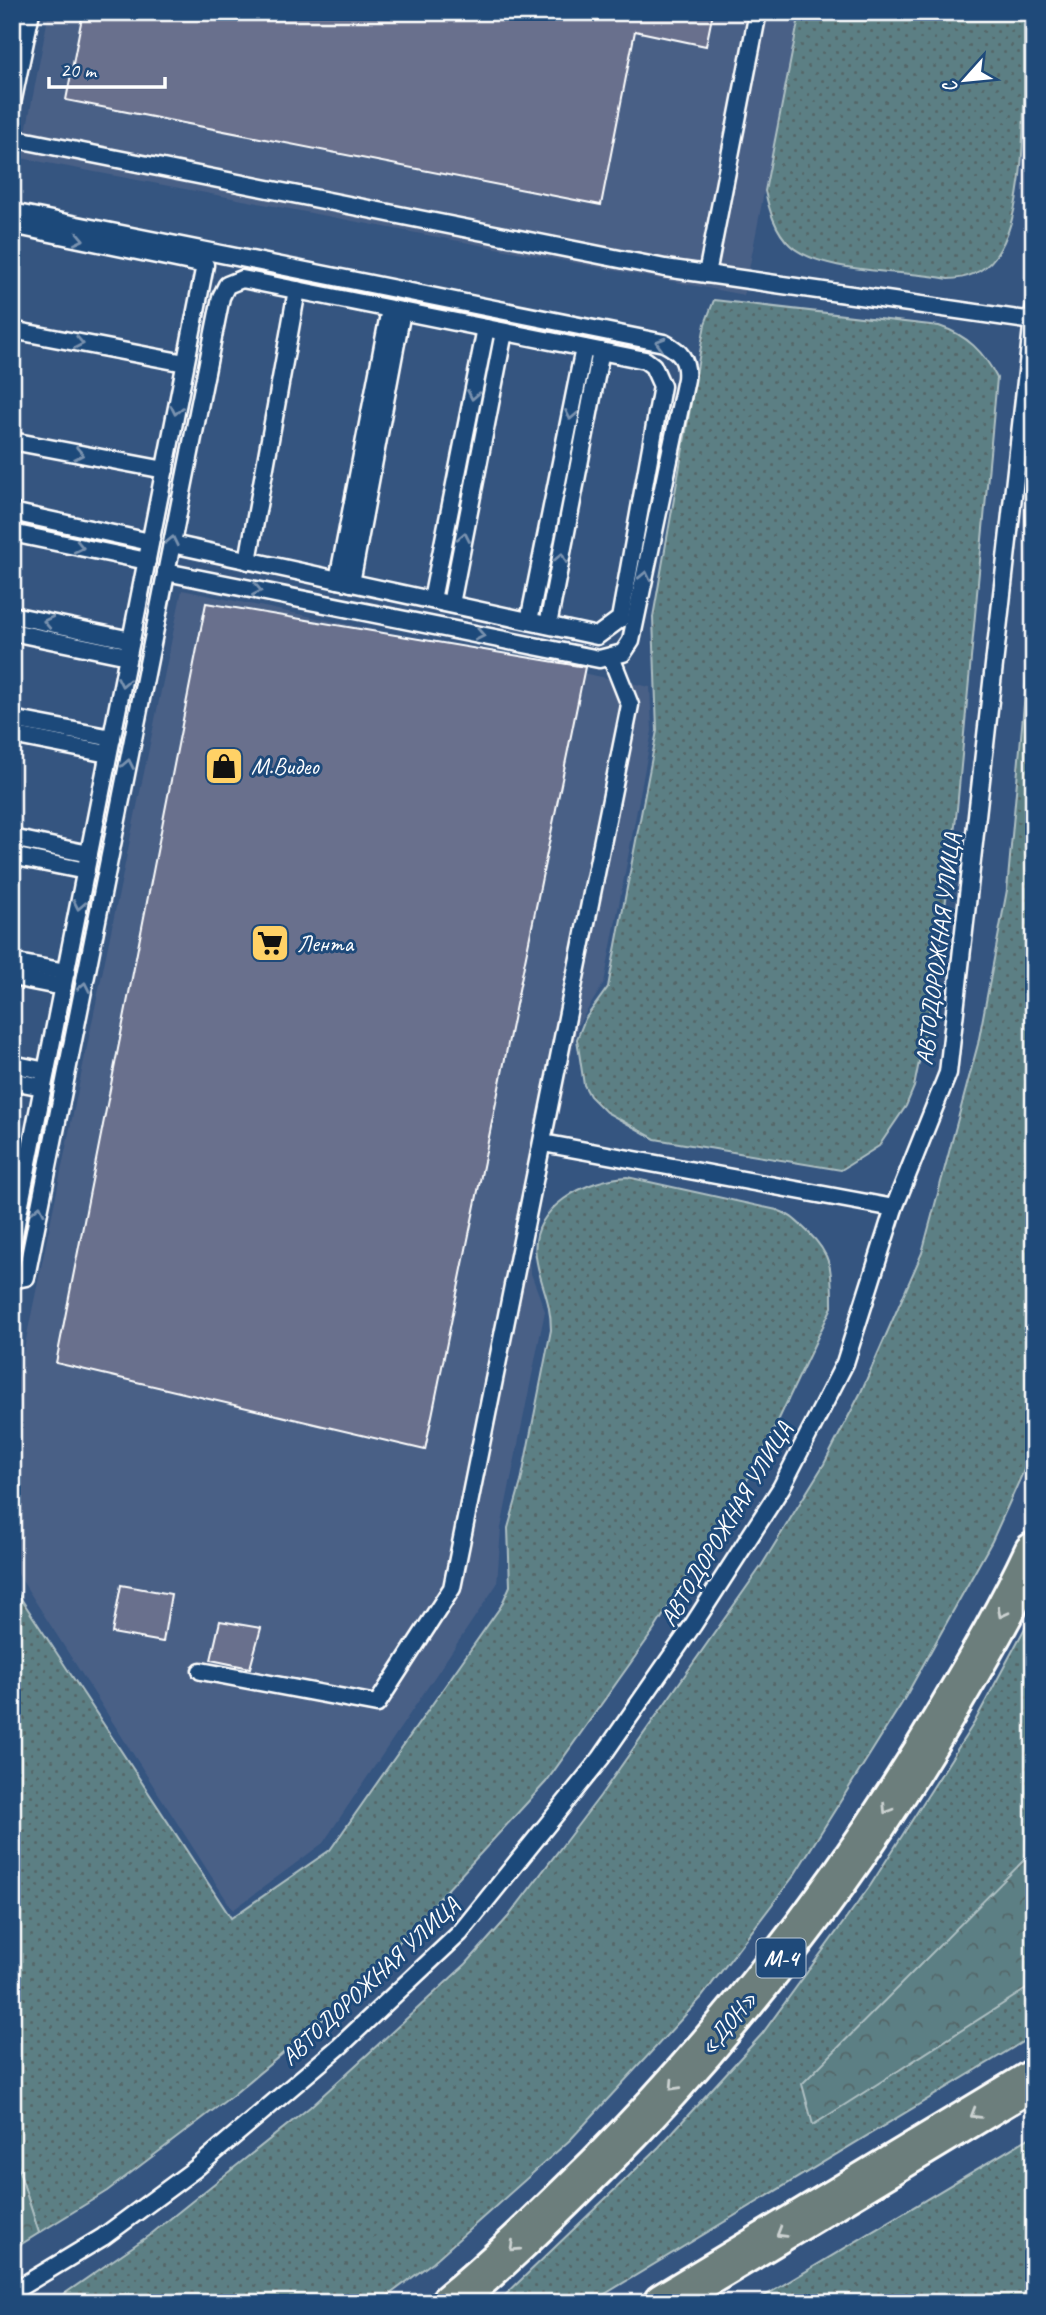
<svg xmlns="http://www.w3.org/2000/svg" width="1046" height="2315" font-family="Caveat,sans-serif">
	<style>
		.built { fill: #496086 }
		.grass { fill: url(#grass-dots); stroke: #aebfc2; stroke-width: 2 }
		.forest { fill: url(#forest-crowns); stroke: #aebfc2; stroke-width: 2 }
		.building { fill: #69708d; stroke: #fff; stroke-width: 2 }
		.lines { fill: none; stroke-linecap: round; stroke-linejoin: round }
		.service-casing { stroke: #fff; stroke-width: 21 }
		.trunk-casing { stroke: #fff; stroke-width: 44 }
		.motorway-casing { stroke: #fff; stroke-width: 44 }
		.service { stroke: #1f4a7a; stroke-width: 16 }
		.trunk { stroke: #6c7e7c; stroke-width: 38 }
		.motorway { stroke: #6c7e7c; stroke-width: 38 }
		.oneway { stroke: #7992af }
		.oneway2 { stroke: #ccd2d1 }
		.labels { text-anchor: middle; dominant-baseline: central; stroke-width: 6; stroke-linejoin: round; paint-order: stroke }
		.shield { fill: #1f4a7a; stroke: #bcc9d7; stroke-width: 2 }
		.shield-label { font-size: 23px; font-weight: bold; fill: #fff }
		.poi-label { font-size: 24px; fill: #fff; stroke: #1f4a7a; text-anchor: start }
		.street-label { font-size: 24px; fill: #fff; stroke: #1f4a7a }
	</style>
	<defs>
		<pattern id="grass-dots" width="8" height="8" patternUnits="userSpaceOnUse" patternTransform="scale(1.75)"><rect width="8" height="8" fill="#5c7f84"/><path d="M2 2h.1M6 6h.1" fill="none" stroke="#546668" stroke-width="1.8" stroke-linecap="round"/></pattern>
		<pattern id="forest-crowns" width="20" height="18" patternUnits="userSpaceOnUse" patternTransform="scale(1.75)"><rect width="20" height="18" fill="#5c7f84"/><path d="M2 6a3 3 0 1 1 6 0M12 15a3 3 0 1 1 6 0" fill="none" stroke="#546668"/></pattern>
	</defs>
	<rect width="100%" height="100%" fill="#355580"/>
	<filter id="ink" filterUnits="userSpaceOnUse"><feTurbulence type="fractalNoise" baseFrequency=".0143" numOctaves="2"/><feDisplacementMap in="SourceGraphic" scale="14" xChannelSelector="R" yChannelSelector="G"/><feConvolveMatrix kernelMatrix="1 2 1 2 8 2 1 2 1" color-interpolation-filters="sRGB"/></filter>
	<g filter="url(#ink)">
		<g class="built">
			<path d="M49,12H799L744,295L21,158Z"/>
			<path d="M182,590L650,687L652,731L604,983L578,1025L529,1252L530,1271L545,1311L501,1528L497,1584L323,1843L233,1910L12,1565V1407Z"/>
		</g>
		<g class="grass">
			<path d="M800,12H1024C1023,74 1032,208 995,257C984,272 966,279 948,279C906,270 821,274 790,245C775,231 769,209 765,191Z"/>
			<path d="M714,300L939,326C967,335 984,352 997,378L957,809L937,973L914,1087L906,1106L879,1146L841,1170L655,1139L606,1112L590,1096L584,1085L577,1039L585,1019L608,987L657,731L653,617L705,324Z"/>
			<path d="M1034,595V1448L992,1541L902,1703L793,1877L701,1998L571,2139L433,2262L378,2303H51L151,2234L310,2107L466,1964L508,1917L600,1796L760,1568L824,1464L861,1392L922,1253L978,1044L1007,890Z"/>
			<path d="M627,1177L777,1210C792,1215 797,1222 808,1232C833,1256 832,1272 832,1307L759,1461L654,1630L546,1782L361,1984L318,2024L233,2095L107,2191L39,2233L12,2149V1585L231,1918L330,1850L501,1606L510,1586L508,1528L521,1482L551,1330C551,1299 540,1285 536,1257C529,1207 587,1179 627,1177Z"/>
			<path d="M1034,1611V2035L590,2303H497L659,2147L762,2034L870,1886L974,1723Z"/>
			<path d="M1034,2135V2303H753Z"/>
		</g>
		<g class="forest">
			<path d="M1034,1850V1984L813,2125L802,2084Z"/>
			<path d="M12,2149L39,2233L12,2250Z"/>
		</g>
		<g class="building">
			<path d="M83,12H713L706,46L635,31L601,205L66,100Z"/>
			<path d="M206,603L585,667L425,1450L56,1363Z"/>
			<path d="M121,1585L171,1594L163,1642L112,1633Z"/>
			<path d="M220,1621L261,1628L250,1668L211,1660Z"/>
		</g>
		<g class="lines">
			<g class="service-casing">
				<g id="service">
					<path d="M12,104L31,12"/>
					<path d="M12,138L665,268L1033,321"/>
					<path d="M12,212L664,343C680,351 688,360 686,379L631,641L623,653L599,659L166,572"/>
					<path d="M12,225L205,265L12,1244"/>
					<path d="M707,274L758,12"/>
					<path d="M12,330L185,363"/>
					<path d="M12,441L165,470"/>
					<path d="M12,512L150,542"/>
					<path d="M12,533L147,561"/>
					<path d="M248,561L297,290"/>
					<path d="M338,580L390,309"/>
					<path d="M351,583L402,311"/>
					<path d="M432,600L486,328"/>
					<path d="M451,604L504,332"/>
					<path d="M12,615L131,640"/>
					<path d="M529,621L584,348"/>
					<path d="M548,625L601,351"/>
					<path d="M12,632L128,656"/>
					<path d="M12,719L112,738"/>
					<path d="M12,735L108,754"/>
					<path d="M12,838L89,854"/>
					<path d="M12,856L86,871"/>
					<path d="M12,962L66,972"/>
					<path d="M12,977L63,987"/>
					<path d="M12,1064L46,1071"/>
					<path d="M12,1081L43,1087"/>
					<path d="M543,1143L894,1208"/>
					<path d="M12,1280L26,1277L221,297L227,285L242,279L645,360L653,366L662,386L620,619L597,636L172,544"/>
					<path d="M201,1671L377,1704L452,1588L630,705L611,657"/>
					<path d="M12,2292L103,2237L195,2169L340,2046L460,1933L601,1758L693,1625L781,1488L845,1363L894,1208L948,1073L1034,310"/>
				</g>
			</g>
			<g class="trunk-casing">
				<path id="trunk" d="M663,2303L1034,2079"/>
			</g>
			<g class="motorway-casing">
				<path id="motorway" d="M450,2303C502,2260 549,2213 597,2166C735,2027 849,1879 948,1710C978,1659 1009,1606 1034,1552"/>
			</g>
			<use href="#service" class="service"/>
			<use href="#trunk" class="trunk"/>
			<use href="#motorway" class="motorway"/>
		</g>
		<defs><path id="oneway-chevron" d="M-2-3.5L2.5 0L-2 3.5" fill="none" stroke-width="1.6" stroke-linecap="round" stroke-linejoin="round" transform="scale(1.75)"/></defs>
		<g class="oneway">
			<use href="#oneway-chevron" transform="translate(79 239) rotate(12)"/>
			<use href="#oneway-chevron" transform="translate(79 343) rotate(11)"/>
			<use href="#oneway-chevron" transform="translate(660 343) rotate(-164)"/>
			<use href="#oneway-chevron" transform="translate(473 395) rotate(101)"/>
			<use href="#oneway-chevron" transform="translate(176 410) rotate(101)"/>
			<use href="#oneway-chevron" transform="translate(571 415) rotate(101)"/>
			<use href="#oneway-chevron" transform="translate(79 454) rotate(11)"/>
			<use href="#oneway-chevron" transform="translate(464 537) rotate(-79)"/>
			<use href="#oneway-chevron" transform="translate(172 541) rotate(-78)"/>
			<use href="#oneway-chevron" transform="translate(79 547) rotate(12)"/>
			<use href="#oneway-chevron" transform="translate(561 558) rotate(-79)"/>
			<use href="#oneway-chevron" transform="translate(645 576) rotate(-78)"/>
			<use href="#oneway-chevron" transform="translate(257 590) rotate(11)"/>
			<use href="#oneway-chevron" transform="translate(48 622) rotate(-168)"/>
			<use href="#oneway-chevron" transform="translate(480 635) rotate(11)"/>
			<use href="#oneway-chevron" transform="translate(123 682) rotate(101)"/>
			<use href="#oneway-chevron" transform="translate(128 764) rotate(-79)"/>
			<use href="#oneway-chevron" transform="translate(79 905) rotate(101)"/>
			<use href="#oneway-chevron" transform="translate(84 987) rotate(-79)"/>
			<use href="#oneway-chevron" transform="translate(39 1210) rotate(-79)"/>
		</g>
		<g class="oneway2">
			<use href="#oneway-chevron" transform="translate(1002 1613) rotate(118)"/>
			<use href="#oneway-chevron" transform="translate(887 1809) rotate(122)"/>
			<use href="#oneway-chevron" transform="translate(674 2086) rotate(133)"/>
			<use href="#oneway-chevron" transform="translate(975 2114) rotate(149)"/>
			<use href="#oneway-chevron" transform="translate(781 2233) rotate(149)"/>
			<use href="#oneway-chevron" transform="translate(514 2247) rotate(138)"/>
		</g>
	</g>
	<defs>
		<g id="shop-square" transform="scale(2.0125)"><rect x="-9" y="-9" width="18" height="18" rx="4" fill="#ffd166" stroke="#1f4a7a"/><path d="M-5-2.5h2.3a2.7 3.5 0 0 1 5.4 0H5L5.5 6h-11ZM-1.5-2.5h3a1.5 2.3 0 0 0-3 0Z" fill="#111"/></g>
		<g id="supermarket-square" transform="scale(2.0125)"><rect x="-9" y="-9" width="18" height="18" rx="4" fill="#ffd166" stroke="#1f4a7a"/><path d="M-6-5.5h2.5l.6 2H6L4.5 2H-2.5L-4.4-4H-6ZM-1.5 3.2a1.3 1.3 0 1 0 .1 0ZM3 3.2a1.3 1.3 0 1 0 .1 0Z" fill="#111"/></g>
	</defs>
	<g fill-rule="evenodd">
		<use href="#shop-square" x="224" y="766"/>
		<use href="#supermarket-square" x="270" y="943"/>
	</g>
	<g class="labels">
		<rect class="shield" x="756.5" y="1938.5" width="49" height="39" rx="5"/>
		<g class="shield-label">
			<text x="781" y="1958">М-4</text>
		</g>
		<g class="poi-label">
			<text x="251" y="766">М.Видео</text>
			<text x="297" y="943">Лента</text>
		</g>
		<g class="street-label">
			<text transform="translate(938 949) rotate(-83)">АВТОДОРОЖНАЯ УЛИЦА</text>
			<text transform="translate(726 1524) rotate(-59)">АВТОДОРОЖНАЯ УЛИЦА</text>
			<text transform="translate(370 1981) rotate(-43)">АВТОДОРОЖНАЯ УЛИЦА</text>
			<text transform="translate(728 2023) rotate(-50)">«ДОН»</text>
		</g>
	</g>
	<rect width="1046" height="2315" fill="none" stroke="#1f4a7a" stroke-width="42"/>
	<rect x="21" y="21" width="1004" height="2273" fill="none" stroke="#fff" stroke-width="2.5" filter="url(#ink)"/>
	<g transform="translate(965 80) rotate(243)" stroke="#1f4a7a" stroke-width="5" paint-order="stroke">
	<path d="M0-5L12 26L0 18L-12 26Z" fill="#ffffff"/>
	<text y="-10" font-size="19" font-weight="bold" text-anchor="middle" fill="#ffffff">С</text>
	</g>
	<path d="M49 77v10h116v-10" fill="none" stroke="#ffffff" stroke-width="3.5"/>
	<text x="60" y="77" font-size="21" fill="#ffffff" stroke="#1f4a7a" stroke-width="5" paint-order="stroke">20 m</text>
</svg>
